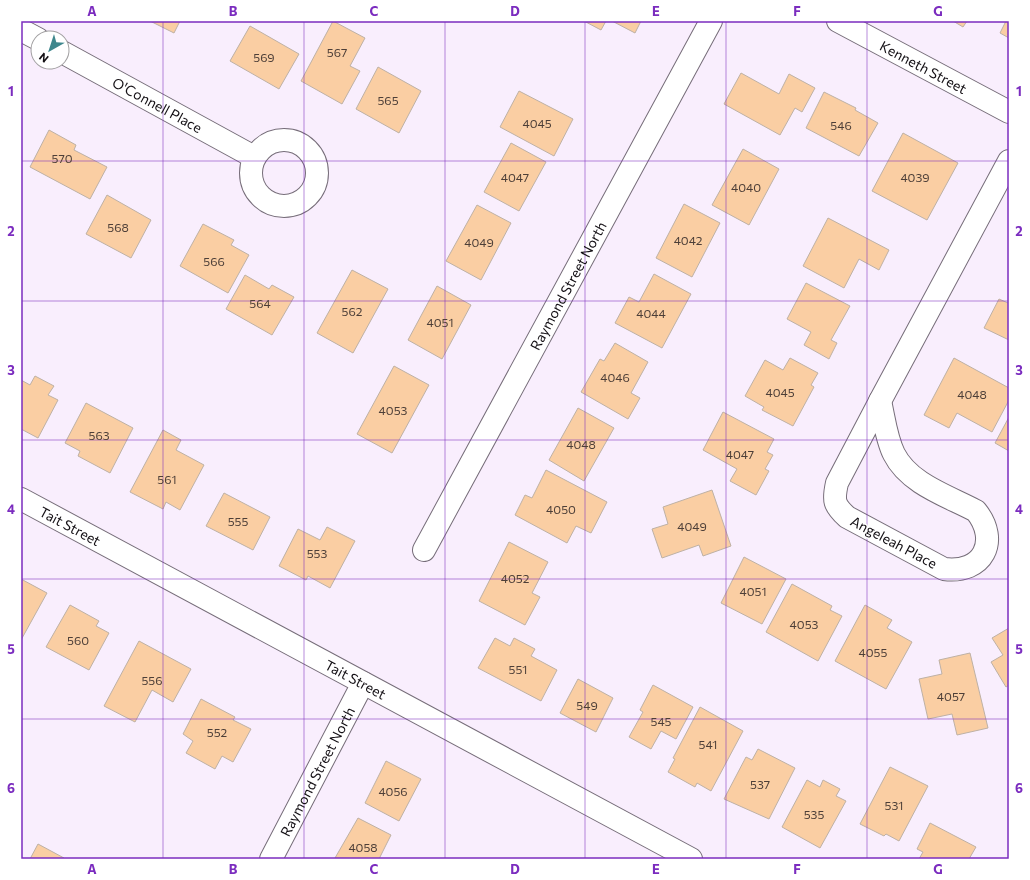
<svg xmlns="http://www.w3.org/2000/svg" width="1030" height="880" font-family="Commissioner,sans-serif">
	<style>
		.building { fill: #facea3; stroke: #beb1a5 }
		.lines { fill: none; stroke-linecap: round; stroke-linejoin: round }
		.minor-casing { stroke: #766d79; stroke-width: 24 }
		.minor { stroke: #fff; stroke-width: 22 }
		.grid { fill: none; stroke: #7b2cbf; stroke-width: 1; stroke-opacity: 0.55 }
		.labels { text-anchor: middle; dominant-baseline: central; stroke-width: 3; stroke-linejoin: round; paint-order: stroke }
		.number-label { font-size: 12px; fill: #4d3f38 }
		.street-label { font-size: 14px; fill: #130f14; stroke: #fff }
		.neatline { fill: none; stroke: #7b2cbf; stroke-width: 1.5 }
		.grid-label { font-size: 13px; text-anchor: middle; font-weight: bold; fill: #7b2cbf }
	</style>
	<rect width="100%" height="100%" fill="#f9eefd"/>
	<g class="building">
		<path d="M150,21H180L174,33Z"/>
		<path d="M333,21L365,38L350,66L360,71L342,104L301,81Z"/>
		<path d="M584,21H606L601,30Z"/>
		<path d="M612,21H641L635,33Z"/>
		<path d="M953,21H967L963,27Z"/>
		<path d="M1006,21H1009V38L1000,33Z"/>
		<path d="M250,26L299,54L279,89L230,61Z"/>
		<path d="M378,67L421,91L399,133L356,109Z"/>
		<path d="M741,73L779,94L789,74L815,88L802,112L795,108L780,135L724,104Z"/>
		<path d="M519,91L573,119L554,156L500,127Z"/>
		<path d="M824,92L856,108L855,110L878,123L859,156L806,128Z"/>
		<path d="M49,130L76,145L74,150L107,167L90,199L30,167Z"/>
		<path d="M903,133L958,163L927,220L872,191Z"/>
		<path d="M511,143L546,162L519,211L484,192Z"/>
		<path d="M743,149L779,169L749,225L712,205Z"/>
		<path d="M107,195L151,220L131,258L86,234Z"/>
		<path d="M684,204L720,223L692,277L656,258Z"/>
		<path d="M477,205L511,223L481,280L446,261Z"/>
		<path d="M828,218L889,250L879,270L859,259L844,288L803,266Z"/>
		<path d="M203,224L234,240L231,245L249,255L228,293L180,266Z"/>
		<path d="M352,270L388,289L353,353L317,333Z"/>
		<path d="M654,274L691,294L662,348L615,323L629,297L639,302Z"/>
		<path d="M245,275L269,289L272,285L294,297L272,335L226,309Z"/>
		<path d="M806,283L850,306L831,340L837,343L829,359L804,345L811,332L787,319Z"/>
		<path d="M437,286L471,305L442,359L408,340Z"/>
		<path d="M999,299L1008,303L1009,301V340L984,328Z"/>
		<path d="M615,343L648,362L631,393L640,398L628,419L581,392L600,359L604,361Z"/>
		<path d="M790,358L818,373L811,385L814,387L793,426L762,410L764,407L745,396L765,360L783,370Z"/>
		<path d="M954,358L1009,388V400L992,432L957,413L949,428L924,415Z"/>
		<path d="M394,366L429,385L392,453L357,434Z"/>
		<path d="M35,376L54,386L48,395L58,400L38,438L21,429V380L30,385Z"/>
		<path d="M86,403L133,428L110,473L78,456L80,451L65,443Z"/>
		<path d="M578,408L614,428L584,481L549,460Z"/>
		<path d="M723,412L774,439L767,452L773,455L765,469L769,471L756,495L730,481L737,469L703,450Z"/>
		<path d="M1009,417V451L995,443Z"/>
		<path d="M163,430L181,440L176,450L204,465L180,510L166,502L163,509L130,492Z"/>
		<path d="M546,470L607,502L591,533L576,526L567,543L515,515L525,495L532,498Z"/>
		<path d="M712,490L731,546L703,556L699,545L662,558L652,529L668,524L663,507Z"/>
		<path d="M224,493L270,517L253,550L206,526Z"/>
		<path d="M327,527L355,541L330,588L308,576L306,580L279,566L298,529L320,540Z"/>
		<path d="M509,542L548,562L532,593L540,597L525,625L479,601Z"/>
		<path d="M744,557L786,579L762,624L721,603Z"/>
		<path d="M21,579L47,593L21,640Z"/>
		<path d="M792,584L832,606L830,610L842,616L818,661L766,632Z"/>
		<path d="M70,605L99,621L96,626L109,633L89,670L46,647Z"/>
		<path d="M865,605L892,620L887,628L912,642L886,689L835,661Z"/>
		<path d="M1009,628V685L1006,687L991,662L1003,655L992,638Z"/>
		<path d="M495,638L510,646L514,638L535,649L531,656L557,670L541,701L478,668Z"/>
		<path d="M139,641L191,669L173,702L152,690L135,722L104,706Z"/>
		<path d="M970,653L988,728L957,735L952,714L928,719L919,679L942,674L939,660Z"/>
		<path d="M578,679L613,698L596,732L560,713Z"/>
		<path d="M653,685L693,707L676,739L661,731L651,749L629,737L643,712L640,710Z"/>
		<path d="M201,699L235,717L233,720L251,729L233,762L222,756L215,769L186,753L193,741L183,734Z"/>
		<path d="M700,707L743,731L711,791L697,783L695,787L668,772L675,759L673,758Z"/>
		<path d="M758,749L795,768L769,819L724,799L746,757L752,760Z"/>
		<path d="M386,761L421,779L399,821L365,803Z"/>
		<path d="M890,767L928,786L899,841L886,834L884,836L860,824Z"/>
		<path d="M807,780L820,787L823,780L840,789L836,796L846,801L820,848L782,827Z"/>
		<path d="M358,818L391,835L379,859L335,858Z"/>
		<path d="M930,823L976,847L969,859H919L923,852L917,849Z"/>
		<path d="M38,844L64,858V859H30Z"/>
	</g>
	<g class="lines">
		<g class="minor-casing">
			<g id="minor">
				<path id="s1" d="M838,21L1009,112"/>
				<path d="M21,30L38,39"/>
				<path id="s2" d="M62,52L254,157"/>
				<circle cx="284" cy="173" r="33"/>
				<path d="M880,401C884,418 886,438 894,454C909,484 948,496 976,511C1000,541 983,574 944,569L847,517C834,505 833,501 837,483Z"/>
				<path d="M880,401L1009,161"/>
				<path id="s3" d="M21,499L691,859"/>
				<path id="s4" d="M424,550L711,21"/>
				<path id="s5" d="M271,859L363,683"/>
			</g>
		</g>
		<use href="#minor" class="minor"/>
	</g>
	<path class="grid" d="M163,21V859M304,21V859M445,21V859M585,21V859M726,21V859M867,21V859M21,161H1009M21,301H1009M21,440H1009M21,579H1009M21,719H1009"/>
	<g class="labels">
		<g class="number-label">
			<text x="337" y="52">567</text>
			<text x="264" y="57">569</text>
			<text x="388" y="100">565</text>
			<text x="537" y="123">4045</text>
			<text x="841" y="125">546</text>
			<text x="62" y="158">570</text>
			<text x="515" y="177">4047</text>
			<text x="915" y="177">4039</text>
			<text x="746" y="187">4040</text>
			<text x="118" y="227">568</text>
			<text x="688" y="240">4042</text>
			<text x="479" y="242">4049</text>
			<text x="214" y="261">566</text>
			<text x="260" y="303">564</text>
			<text x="352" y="311">562</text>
			<text x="651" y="313">4044</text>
			<text x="440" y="322">4051</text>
			<text x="615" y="377">4046</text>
			<text x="780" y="392">4045</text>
			<text x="972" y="394">4048</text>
			<text x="393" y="410">4053</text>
			<text x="99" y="435">563</text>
			<text x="581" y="444">4048</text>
			<text x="740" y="454">4047</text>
			<text x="167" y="479">561</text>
			<text x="561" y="509">4050</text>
			<text x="238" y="521">555</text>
			<text x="692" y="526">4049</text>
			<text x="317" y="553">553</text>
			<text x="515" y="578">4052</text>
			<text x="753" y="591">4051</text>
			<text x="804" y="624">4053</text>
			<text x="78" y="640">560</text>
			<text x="873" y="652">4055</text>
			<text x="518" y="669">551</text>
			<text x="152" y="680">556</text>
			<text x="951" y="696">4057</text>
			<text x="587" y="705">549</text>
			<text x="661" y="721">545</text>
			<text x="217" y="732">552</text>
			<text x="708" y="744">541</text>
			<text x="760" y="784">537</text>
			<text x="393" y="791">4056</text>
			<text x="894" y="805">531</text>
			<text x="814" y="814">535</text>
			<text x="363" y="847">4058</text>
		</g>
		<g class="street-label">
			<text stroke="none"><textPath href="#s1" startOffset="97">Kenneth Street</textPath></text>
			<text stroke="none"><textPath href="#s2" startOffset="109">O'Connell Place</textPath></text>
			<text stroke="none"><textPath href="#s4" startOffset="301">Raymond Street North</textPath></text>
			<text stroke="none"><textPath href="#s3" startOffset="56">Tait Street</textPath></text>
			<text transform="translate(894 542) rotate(28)">Angeleah Place</text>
			<text stroke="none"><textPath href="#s3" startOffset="380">Tait Street</textPath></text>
			<text stroke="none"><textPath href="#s5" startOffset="99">Raymond Street North</textPath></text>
		</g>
	</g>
	<rect width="1030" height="880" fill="none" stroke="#ffffff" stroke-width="44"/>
	<g transform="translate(50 50) rotate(219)"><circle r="19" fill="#ffffff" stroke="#a19fa1"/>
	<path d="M0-3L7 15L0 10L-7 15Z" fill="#3f878d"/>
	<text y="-6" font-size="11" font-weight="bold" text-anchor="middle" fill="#130f14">N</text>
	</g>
	<rect x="22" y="22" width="986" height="836" class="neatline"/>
	<g class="grid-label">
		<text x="92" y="16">A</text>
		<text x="233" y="16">B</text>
		<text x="374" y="16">C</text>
		<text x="515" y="16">D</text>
		<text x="656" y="16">E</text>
		<text x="797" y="16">F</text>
		<text x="938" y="16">G</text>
		<text x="11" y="96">1</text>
		<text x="1019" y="96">1</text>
		<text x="11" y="236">2</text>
		<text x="1019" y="236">2</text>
		<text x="11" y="375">3</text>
		<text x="1019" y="375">3</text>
		<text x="11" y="514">4</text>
		<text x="1019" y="514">4</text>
		<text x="11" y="654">5</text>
		<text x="1019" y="654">5</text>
		<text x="11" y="793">6</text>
		<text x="1019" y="793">6</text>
		<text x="92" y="874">A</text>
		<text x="233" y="874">B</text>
		<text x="374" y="874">C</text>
		<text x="515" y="874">D</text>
		<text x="656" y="874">E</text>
		<text x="797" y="874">F</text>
		<text x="938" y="874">G</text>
	</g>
</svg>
